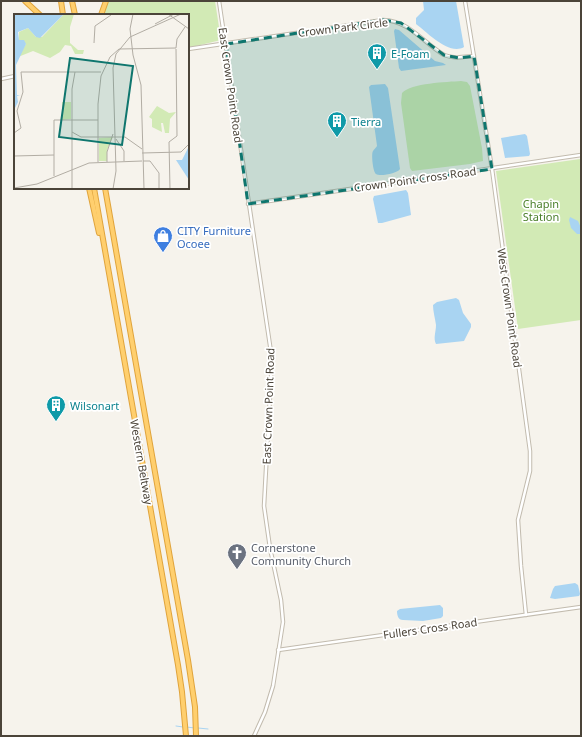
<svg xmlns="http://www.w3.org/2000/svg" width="582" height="737" font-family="'Noto Sans',sans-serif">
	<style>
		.green { fill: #d2eab5 }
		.water { fill: #a9d4f2 }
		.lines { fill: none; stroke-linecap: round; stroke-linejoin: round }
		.stream { stroke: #a9d4f2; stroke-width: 1 }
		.minor-casing { stroke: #c2bbae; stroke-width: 4.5 }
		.highway-casing { stroke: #e0a43c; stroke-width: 6 }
		.minor { stroke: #fff; stroke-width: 2.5 }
		.highway { stroke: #ffcf6e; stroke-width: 4 }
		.marked { fill: #0f766e; fill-opacity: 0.2; stroke: #0f766e; stroke-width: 3; stroke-dasharray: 8 5; stroke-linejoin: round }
		.labels { text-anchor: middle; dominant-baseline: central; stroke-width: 3.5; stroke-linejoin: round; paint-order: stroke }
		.street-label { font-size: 11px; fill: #4b4439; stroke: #fff }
		.culture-label { font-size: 11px; fill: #0d838f; stroke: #fff; text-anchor: start }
		.park-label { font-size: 11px; fill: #4a7f2a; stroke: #fff }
		.shop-label { font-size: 11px; fill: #366cbe; stroke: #fff; text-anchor: start }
		.worship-label { font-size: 11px; fill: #5b616d; stroke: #fff; text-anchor: start }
		.inset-road { fill: none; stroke: #b2ada4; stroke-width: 1 }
		.view { fill: #0f766e; fill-opacity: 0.15; stroke: #0f766e; stroke-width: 2 }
		.inset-edge { fill: none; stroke: #4b4439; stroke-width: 2 }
	</style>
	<rect width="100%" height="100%" fill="#f6f3ec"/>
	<g class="green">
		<path d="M106,1H215L221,40L188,48V15H101Z"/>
		<path d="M461,81L467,82L470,86L482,148L483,161L470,164L412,171L410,168L401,103L402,93C411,83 447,82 461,81Z"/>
		<path d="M580,159L581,320L518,329L496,171Z"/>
	</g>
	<g class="water">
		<path d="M423,1H456L464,47C449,56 427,32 416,24V18L424,10Z"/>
		<path d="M395,29L399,30L435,61L443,63L446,65L401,71L399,68L394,31Z"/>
		<path d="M385,84L388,88L400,169C398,173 380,177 376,174C373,172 371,154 373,151C374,149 376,148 377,146L369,87L371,85Z"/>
		<path d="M525,134L527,136L530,154L529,156L505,158L501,138Z"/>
		<path d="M406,190L408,193L411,215L382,223H378L373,199L374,196Z"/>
		<path d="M570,217L578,221L581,228L580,234H577L571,228L569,220Z"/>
		<path d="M456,298L459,300L463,313L471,324V327L464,341L436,344C433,338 436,332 436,325C435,318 433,311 433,305L437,302Z"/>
		<path d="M575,583L578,585L580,594L579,596L555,599L550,598L553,589L555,586Z"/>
		<path d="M440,605L443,608V616L441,618L423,621L403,620C398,620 397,615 397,611L400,609Z"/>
	</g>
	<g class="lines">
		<g class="stream">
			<path d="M176,726L183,727"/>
			<path d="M186,727L195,728"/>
			<path d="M198,728L208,729"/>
		</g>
		<g class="minor-casing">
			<g id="minor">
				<path d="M219,1L272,359L264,506L270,548L281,600L283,622L273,686L265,712L254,736"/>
				<path d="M465,1L492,169L530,451V471L518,520L521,566L526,615"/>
				<path d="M188,49L383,20C410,21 422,42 444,55C454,59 463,57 474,56"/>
				<path d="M1,79L15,76"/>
				<path d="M248,204L581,155"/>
				<path d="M278,650L581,607"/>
			</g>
		</g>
		<g class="highway-casing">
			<g id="highway">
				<path d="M25,1L40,15"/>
				<path d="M61,1L63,15"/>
				<path d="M72,1L75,15"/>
				<path d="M101,15L106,1"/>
				<path d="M89,188L99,233"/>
				<path d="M94,188L178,665L182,692L186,736"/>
				<path d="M105,188L188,660L195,707L196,736"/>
			</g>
		</g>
		<use href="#minor" class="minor"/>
		<use href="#highway" class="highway"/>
	</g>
	<path class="marked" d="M383,20L401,23L444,55L459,58L474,56L492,169L248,204L226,44Z"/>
	<defs>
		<g id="building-pin" transform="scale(1)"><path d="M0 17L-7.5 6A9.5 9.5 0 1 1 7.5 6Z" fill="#0f9aa8" stroke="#fff"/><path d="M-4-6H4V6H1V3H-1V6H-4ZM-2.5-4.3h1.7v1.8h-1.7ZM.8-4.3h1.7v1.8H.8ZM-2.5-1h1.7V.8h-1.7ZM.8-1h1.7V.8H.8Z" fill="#fff"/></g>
		<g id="shop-pin" transform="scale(1)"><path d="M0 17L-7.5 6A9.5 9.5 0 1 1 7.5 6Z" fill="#3f7fe0" stroke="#fff"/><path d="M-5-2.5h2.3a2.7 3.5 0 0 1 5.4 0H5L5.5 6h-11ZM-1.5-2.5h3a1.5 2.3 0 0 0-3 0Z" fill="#fff"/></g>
		<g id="church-pin" transform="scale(1)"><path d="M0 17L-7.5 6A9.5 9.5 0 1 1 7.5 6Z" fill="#6b7280" stroke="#fff"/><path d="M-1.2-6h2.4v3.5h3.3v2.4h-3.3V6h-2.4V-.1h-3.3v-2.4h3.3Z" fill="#fff"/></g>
	</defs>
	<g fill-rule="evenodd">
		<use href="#building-pin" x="377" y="53"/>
		<use href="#building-pin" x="337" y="121"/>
		<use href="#shop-pin" x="163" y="236"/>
		<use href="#building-pin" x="56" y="405"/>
		<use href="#church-pin" x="237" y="553"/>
	</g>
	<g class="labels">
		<g class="street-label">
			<text transform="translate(343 27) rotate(-7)">Crown Park Circle</text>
			<text transform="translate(231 85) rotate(82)">East Crown Point Road</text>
			<text transform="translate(415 179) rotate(-8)">Crown Point Cross Road</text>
			<text transform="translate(510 308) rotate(82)">West Crown Point Road</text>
			<text transform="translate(268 406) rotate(-88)">East Crown Point Road</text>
			<text transform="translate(142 462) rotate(80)">Western Beltway</text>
			<text transform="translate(430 628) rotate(-8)">Fullers Cross Road</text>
		</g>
		<g class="culture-label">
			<text x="391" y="53">E-Foam</text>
			<text x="351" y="121">Tierra</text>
			<text x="70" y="405">Wilsonart</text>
		</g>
		<g class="park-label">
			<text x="541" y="203">Chapin<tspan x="541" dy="13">Station</tspan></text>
		</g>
		<g class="shop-label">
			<text x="177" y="230">CITY Furniture<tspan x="177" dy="13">Ocoee</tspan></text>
		</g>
		<g class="worship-label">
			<text x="251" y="547">Cornerstone<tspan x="251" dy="13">Community Church</tspan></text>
		</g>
	</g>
	<g transform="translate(14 14)">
		<rect width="175" height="175" fill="#f6f3ec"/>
		<path d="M50,0H60L56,13V29L64,36H70L69,40H61L57,32L51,31L46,38L36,44L19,37L4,43L12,30L5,26V18L14,14L22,23H28ZM48,88H57V105L48,106ZM143,92L155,99L162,98L156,105L155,119H151L149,109H147L148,118L138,113V105L135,103ZM99,123L93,136V147H85V124Z" fill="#d2eab5"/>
		<path d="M0,0H50L26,24L22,23L14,14L4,18L5,26H10L12,30L2,51L3,81L6,82H3L4,88L0,96ZM175,132V166L162,146H168Z" fill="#a9d4f2"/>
		<path class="inset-road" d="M119,0L116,15L119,41L127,71L130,175M154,0L175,15M141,10L160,0M80,29L81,12L97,1M162,34L163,25L171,13M58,118L67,123H111L128,135M0,119L7,114L3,97L9,78L7,58H87M102,125L110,137V147M128,139L167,138L175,130M0,142L40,141M129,147H136L145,159M84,148V90L87,62L96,43L105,35L162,34M93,148V138L99,120M145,159V175M40,162V106H84M0,174L23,170L75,149L128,147M58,175V75L61,58M99,175L102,157L99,54L102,40L116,23L167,0M156,175L155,128L163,122L162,35"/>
		<path class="view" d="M56,44L119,52L108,131L45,123Z"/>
		<rect width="175" height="175" class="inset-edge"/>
	</g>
	<rect width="582" height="737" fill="none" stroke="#4b4439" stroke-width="4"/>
</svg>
